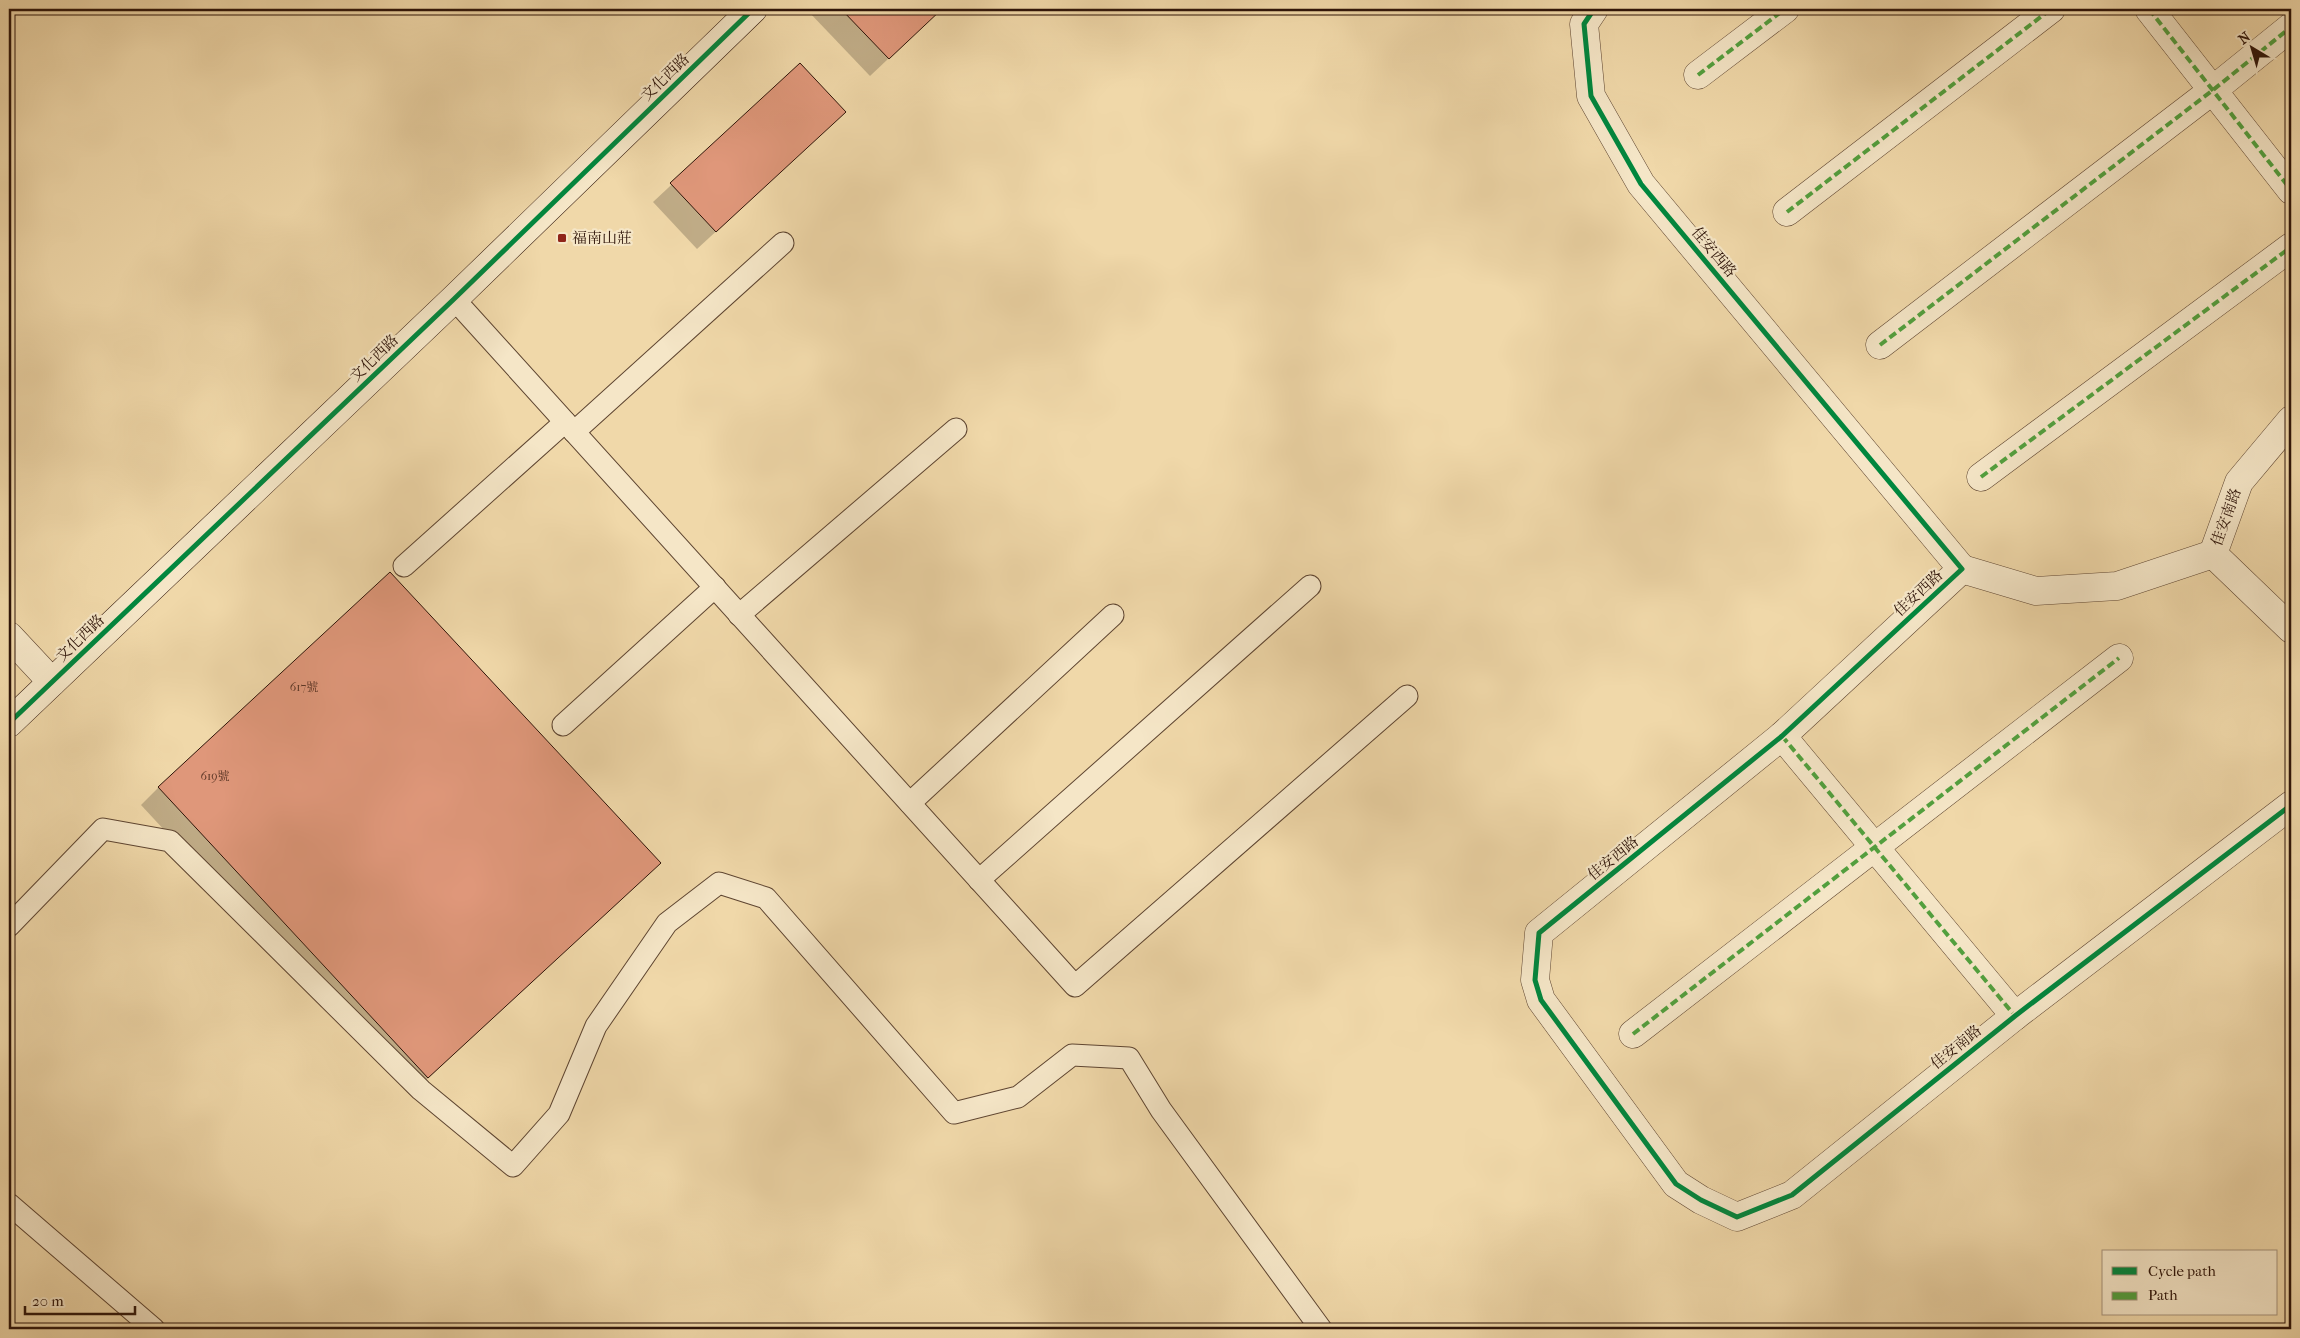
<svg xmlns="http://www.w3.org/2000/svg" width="2300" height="1338" font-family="'IM FELL French Canon','Noto Serif TC',serif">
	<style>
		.shadow { fill: #0003 }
		.building { fill: #df977a; stroke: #2e1409 }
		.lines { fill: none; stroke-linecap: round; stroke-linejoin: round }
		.lane-casing { stroke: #5e4531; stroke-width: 23 }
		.street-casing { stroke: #5e4531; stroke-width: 29 }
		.secondary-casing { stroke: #2e1409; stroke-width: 29 }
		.lane { stroke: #f5e6c7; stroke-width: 21 }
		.street { stroke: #f5e6c7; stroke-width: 28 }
		.secondary { stroke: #f5e6c7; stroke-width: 28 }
		.quiet { stroke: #52a03e; stroke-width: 4; stroke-dasharray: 8 4; stroke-linecap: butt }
		.cycleway-casing { stroke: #f5e6c7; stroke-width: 8 }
		.cycleway { stroke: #00873e; stroke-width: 5 }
		.poi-dot { fill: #8f2418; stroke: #f5e6c7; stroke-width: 2 }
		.labels { text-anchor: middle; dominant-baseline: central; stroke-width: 4.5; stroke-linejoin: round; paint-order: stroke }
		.number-label { font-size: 12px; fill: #5a3525 }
		.street-label { font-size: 15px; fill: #2e1409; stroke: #f5e6c7 }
		.poi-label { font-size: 15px; fill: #2e1409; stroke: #f5e6c7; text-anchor: start }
	</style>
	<rect width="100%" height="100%" fill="#f0d8a9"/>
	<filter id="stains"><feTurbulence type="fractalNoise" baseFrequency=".004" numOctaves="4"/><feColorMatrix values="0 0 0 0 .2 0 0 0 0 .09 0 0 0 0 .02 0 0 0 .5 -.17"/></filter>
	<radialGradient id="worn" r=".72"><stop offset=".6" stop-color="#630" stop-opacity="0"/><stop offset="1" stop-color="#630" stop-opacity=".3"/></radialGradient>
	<g class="shadow">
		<path d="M810,9H941L870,76L808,11Z"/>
		<path d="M800,65L826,130L697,249L653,202Z"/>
		<path d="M159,787L641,881L410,1095L141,805Z"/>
	</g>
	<g class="building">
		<path d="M841,9H942L889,59Z"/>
		<path d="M800,63L846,112L716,232L670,183Z"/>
		<path d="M390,572L661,863L428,1078L158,787Z"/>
	</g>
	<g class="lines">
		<g class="lane-casing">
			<g id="lane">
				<path d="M454,299L1075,986L1407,696"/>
				<path d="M574,432L783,243"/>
				<path d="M404,566L565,422"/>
				<path d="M739,615L956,429"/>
				<path d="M563,725L715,587"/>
				<path d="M910,803L1113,615"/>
				<path d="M979,880L1310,586"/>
				<path d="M9,926L103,829L170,841L421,1090L513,1166L559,1114L596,1026L667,923L719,883L766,898L954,1113L1018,1097L1072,1055L1129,1058L1161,1110L1321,1329"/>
				<path d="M9,1204L154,1329"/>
			</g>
		</g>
		<g class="street-casing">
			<g id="street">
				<path d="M1594,9L1584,24L1591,96L1641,184L1962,569L1782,736L1539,933L1535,980L1541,1000L1676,1184L1701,1200L1737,1217L1792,1195L2015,1016L2291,805"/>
				<path d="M2149,9L2291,190"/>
				<path d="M1698,75L1785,9"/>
				<path d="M1787,212L2051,9"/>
				<path d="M1880,345L2213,90L2291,27"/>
				<path d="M2291,420L2239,482L2213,554L2291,629"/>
				<path d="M1981,477L2291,247"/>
				<path d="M1962,569L2036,591L2117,586L2213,554"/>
				<path d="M9,636L52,682"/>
				<path d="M1782,736L2015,1016"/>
				<path d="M1633,1034L2119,658"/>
			</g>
		</g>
		<g class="secondary-casing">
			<path id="secondary" d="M9,723L454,299L753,9"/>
		</g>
		<use href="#lane" class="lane"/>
		<use href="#street" class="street"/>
		<use href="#secondary" class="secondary"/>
		<g class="quiet">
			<path d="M2149,9L2291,190"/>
			<path d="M1698,75L1785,9"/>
			<path d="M1787,212L2051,9"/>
			<path d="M1880,345L2213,90L2291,27"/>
			<path d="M1981,477L2291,247"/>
			<path d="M1782,736L2015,1016"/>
			<path d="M1633,1034L2119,658"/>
		</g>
		<g class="cycleway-casing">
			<g id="cycleway">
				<path d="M1594,9L1584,24L1591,96L1641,184L1962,569L1782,736L1539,933L1535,980L1541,1000L1676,1184L1701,1200L1737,1217L1792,1195L2015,1016L2291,805"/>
				<path d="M9,723L454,299L753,9"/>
			</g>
		</g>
		<use href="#cycleway" class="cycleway"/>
	</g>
	<rect class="poi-dot" x="557" y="233" width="10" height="10" rx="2.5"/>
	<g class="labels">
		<g class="number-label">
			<text x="304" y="687">617號</text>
			<text x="215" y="776">619號</text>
		</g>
		<g class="street-label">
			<text transform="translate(665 77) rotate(-44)">文化西路</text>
			<text transform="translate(1714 252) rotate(50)">佳安西路</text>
			<text transform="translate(374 358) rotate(-44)">文化西路</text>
			<text transform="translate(2226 517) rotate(-70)">佳安南路</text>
			<text transform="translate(1918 593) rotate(-43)">佳安西路</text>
			<text transform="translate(80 638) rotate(-44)">文化西路</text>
			<text transform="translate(1613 858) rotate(-39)">佳安西路</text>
			<text transform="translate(1956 1047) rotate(-39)">佳安南路</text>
		</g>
		<g class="poi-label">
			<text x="572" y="238">福南山莊</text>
		</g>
	</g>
	<rect width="2300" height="1338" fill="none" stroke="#f0d8a9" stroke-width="30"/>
	<rect x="10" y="10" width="2280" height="1318" fill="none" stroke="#2e1409" stroke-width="2.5"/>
	<rect x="15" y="15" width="2270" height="1308" fill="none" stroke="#2e1409"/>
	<rect x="2102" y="1250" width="175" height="65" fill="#f5e6c7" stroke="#a5927b"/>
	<rect x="2112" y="1267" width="25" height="8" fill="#00873e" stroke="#a5927b"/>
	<text x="2148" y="1276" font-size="15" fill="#2e1409">Cycle path</text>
	<rect x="2112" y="1292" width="25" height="8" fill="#52a03e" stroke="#a5927b"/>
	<text x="2148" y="1300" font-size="15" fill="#2e1409">Path</text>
	<g transform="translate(2252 48) rotate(322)" stroke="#f5e6c7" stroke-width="4" paint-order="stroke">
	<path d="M0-4L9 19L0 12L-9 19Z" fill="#2e1409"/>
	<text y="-8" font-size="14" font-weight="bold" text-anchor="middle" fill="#2e1409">N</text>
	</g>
	<path d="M25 1306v8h110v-8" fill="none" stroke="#2e1409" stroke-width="2.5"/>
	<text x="32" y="1306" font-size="15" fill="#2e1409" stroke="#f5e6c7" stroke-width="4" paint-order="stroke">20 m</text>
	<rect width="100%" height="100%" filter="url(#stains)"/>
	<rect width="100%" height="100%" fill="url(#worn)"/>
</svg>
